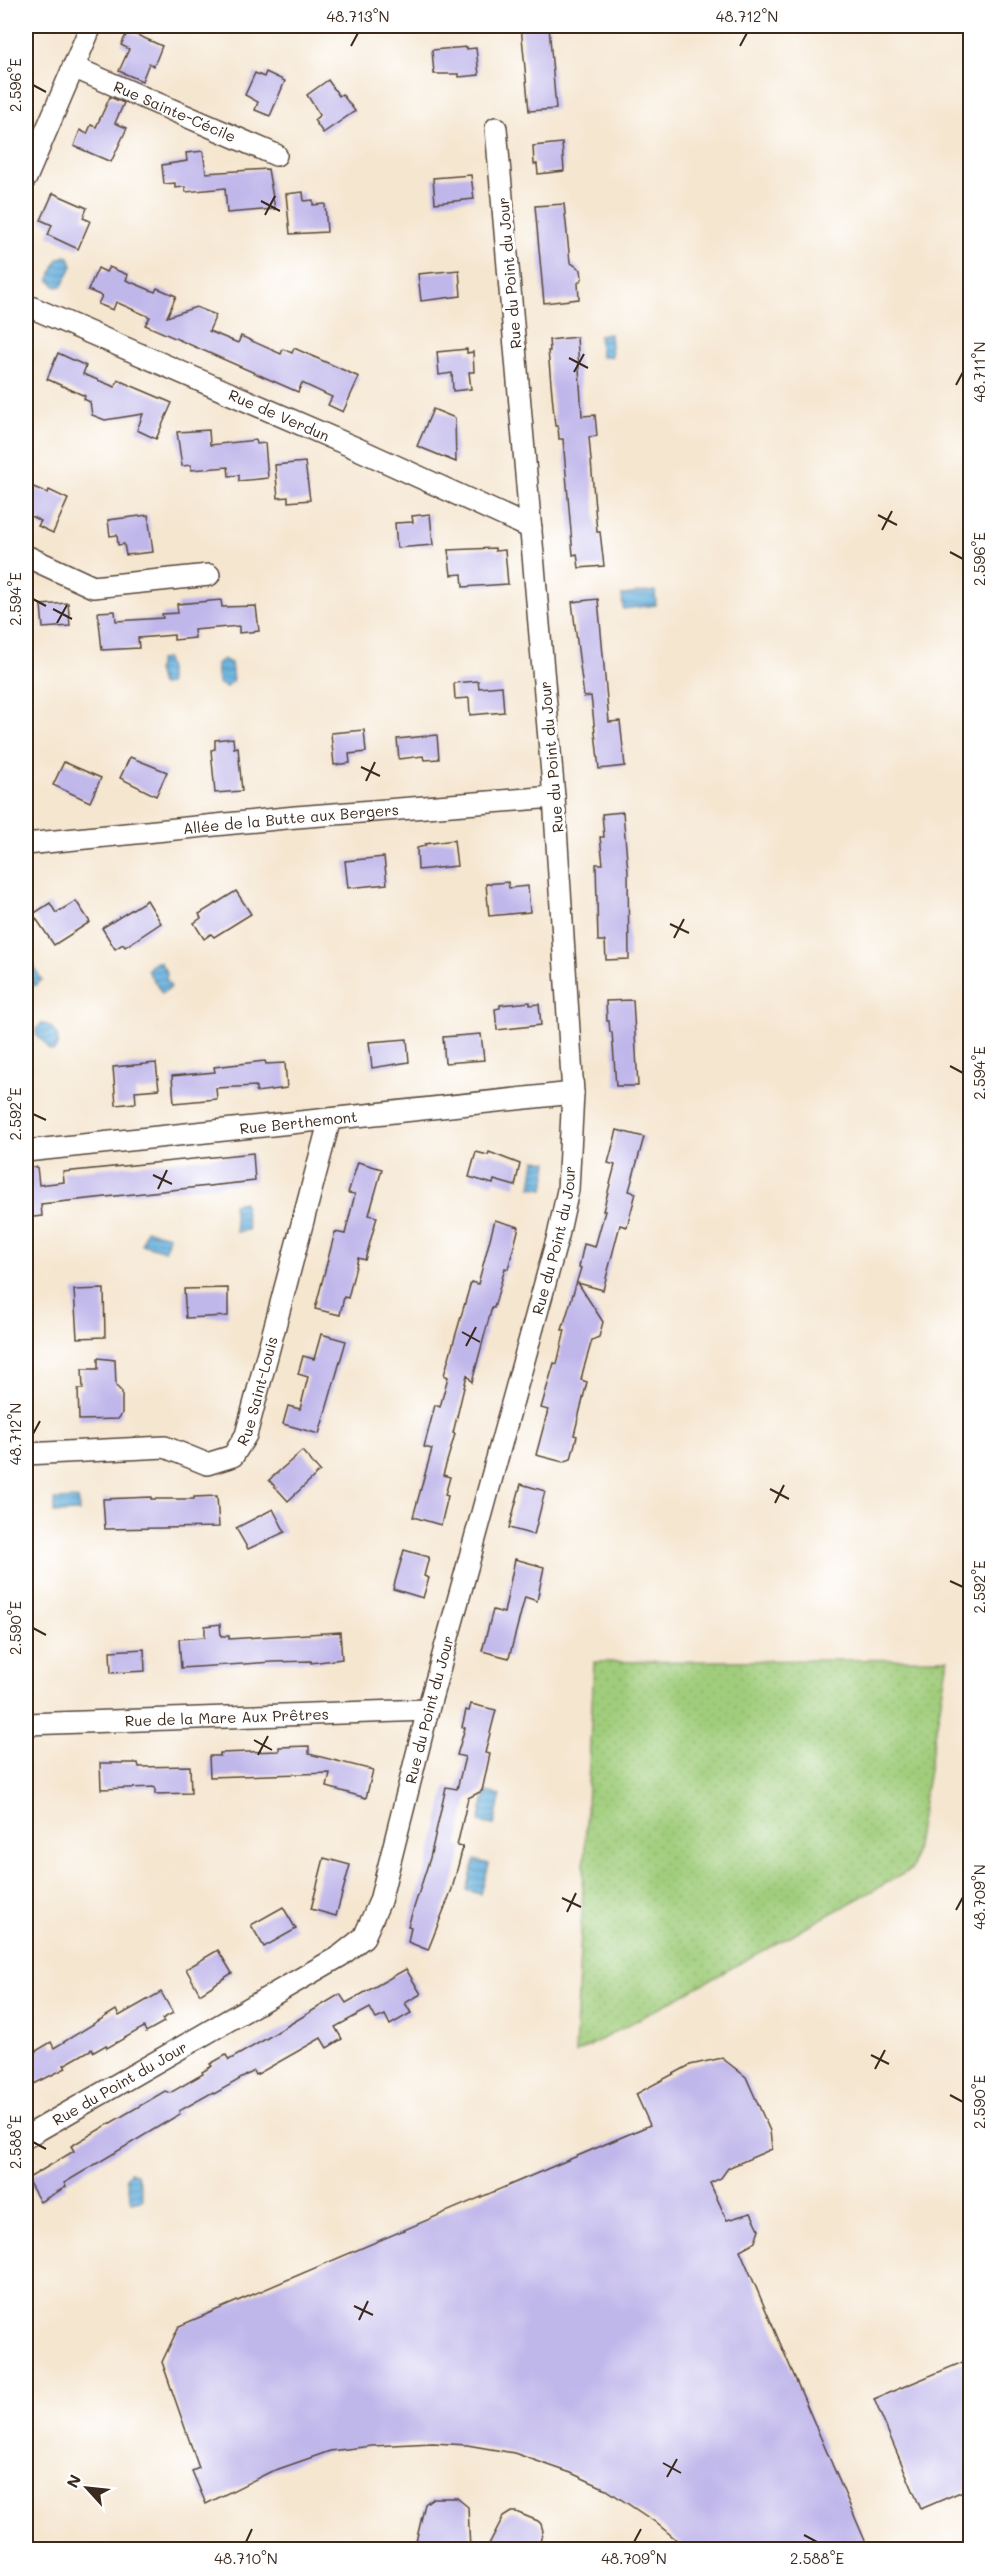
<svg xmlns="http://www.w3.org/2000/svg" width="996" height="2575" font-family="Mali,sans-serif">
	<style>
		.grass { fill: url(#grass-dots); stroke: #6e7c4c; stroke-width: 1.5 }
		.water { fill: url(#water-rules); stroke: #506d7e; stroke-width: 1.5 }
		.building { fill: #bfb6ea }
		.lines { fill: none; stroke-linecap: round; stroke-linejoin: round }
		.minor-casing { stroke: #574639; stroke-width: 24 }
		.minor { stroke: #fff; stroke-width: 21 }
		.ticks { fill: none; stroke: #3b2a1e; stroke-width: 2 }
		.labels { text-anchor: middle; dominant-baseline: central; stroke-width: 6; stroke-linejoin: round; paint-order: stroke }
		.street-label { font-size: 15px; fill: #3b2a1e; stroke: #fff }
		.neatline { fill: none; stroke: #3b2a1e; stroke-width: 2 }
		.ticks-label { font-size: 15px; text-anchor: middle; fill: #3b2a1e }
	</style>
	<defs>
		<pattern id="grass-dots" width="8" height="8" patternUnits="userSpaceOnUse" patternTransform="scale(1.5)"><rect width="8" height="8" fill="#a0cd7b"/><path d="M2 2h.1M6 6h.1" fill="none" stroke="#8bb06a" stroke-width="1.8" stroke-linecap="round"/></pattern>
		<pattern id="water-rules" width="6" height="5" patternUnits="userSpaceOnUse" patternTransform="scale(1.5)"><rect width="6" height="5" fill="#65b0de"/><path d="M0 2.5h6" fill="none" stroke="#548fb3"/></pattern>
	</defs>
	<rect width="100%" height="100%" fill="#fff"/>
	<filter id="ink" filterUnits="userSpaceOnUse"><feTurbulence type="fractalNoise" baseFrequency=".0167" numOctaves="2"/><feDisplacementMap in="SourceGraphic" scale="12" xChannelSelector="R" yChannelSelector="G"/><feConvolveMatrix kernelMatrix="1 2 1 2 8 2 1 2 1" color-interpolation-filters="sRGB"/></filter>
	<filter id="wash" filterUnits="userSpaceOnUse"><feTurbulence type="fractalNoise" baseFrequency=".008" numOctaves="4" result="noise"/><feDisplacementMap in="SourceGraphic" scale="24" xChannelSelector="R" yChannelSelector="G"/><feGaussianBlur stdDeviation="1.35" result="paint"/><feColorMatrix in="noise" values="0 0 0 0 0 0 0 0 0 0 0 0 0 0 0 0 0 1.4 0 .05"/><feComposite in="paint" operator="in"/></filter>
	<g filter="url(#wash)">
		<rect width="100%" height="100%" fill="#f5e6d0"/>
		<path class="grass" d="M948,1659L912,1869L575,2054L594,1662Z"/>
		<g class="water">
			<path d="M65,256L69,257L72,266L62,286L56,287L49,279L58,259Z"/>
			<path d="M610,334L612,356L601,357L599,335Z"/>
			<path d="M655,591L656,605L623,609L622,595Z"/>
			<path d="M166,659L169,669V684L161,685L157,670L159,660Z"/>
			<path d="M223,659L231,663L233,681L226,687L218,683L216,664Z"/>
			<path d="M26,958L29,959L42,980L34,986L26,974Z"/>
			<path d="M155,962H160L167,973L166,979L171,987L162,993L147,970Z"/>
			<path d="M41,1024C52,1024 58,1033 58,1043L54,1051L49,1050L46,1044L36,1035V1029Z"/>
			<path d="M535,1160L548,1162L544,1189L531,1187Z"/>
			<path d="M244,1202L248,1230L236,1232L233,1204Z"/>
			<path d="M146,1230L169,1236L165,1251L142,1244Z"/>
			<path d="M78,1499L79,1512L54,1513V1500Z"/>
			<path d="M486,1792L501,1795L494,1825L479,1822Z"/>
			<path d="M475,1860L489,1864L481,1894L467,1890Z"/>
			<path d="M130,2172L137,2174L143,2199L132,2202L126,2177Z"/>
		</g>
		<g id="blocks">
			<g class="building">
				<path d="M521,26H549L556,109L529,111Z"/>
				<path d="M128,31L162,46L154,66L149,63L142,81L119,71L129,49L121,45Z"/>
				<path d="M467,47V49L476,48L479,75L459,77V74H434L432,50Z"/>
				<path d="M266,72L285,81L270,116L255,110L258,102L245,95L255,73L264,77Z"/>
				<path d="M328,80L339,96L342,94L355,111L323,133L314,120L320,115L307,95Z"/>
				<path d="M110,97L124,103L115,123L127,128L111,162L74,146L80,130L87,134L91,125L96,127Z"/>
				<path d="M562,143L564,171L538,174L537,164H534L533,146Z"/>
				<path d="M203,151L206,173L268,169L275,209L227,213L225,188L186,192L185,187L175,188V183L164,184L162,165L187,161L186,153Z"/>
				<path d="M471,175L474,199L435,203L433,178Z"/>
				<path d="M303,192L304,201L313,200V205L325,204L327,232L290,234L286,194Z"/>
				<path d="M53,193L87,208L83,218L90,221L78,249L48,235L52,225L41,220Z"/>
				<path d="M564,204L570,262L581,270L582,279L578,283L579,299L544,303L535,206Z"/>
				<path d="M109,267L128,275L126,280L155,292L157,288L176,296L167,317L196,307L216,315L209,331L238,343L241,336L281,354L283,349L292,353L294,348L359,377L343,412L328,405L332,397L302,383L298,392L145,325L150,317L116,302L113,310L98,304L102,296L88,290L98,268L106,272Z"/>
				<path d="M459,270L461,296L421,301L418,274Z"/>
				<path d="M577,337L582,416L595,415L597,436L589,437L597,532H600L604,566L579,568L577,554L573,555L563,439H559L558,426H555L548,351H550L549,340Z"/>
				<path d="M467,349V353L473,352L474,372H469L471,389L453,391L452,373L439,375L437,352Z"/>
				<path d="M58,353L86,366L83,374L115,387L118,380L172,403L156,439L137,430L143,414L105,420L92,415L90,402L84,399L85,396L47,379Z"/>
				<path d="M433,409L455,418L456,462L417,446Z"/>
				<path d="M209,430L210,445L256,440L257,444L265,443L268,478L239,481V475L229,476L228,467L191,470V465L182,466L177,432Z"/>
				<path d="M305,462L310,500L288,502V497L278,498L275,465Z"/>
				<path d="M26,484L48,493L49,490L68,499L53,533L38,526L41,521L26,514Z"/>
				<path d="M430,514L433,545L397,548L395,523L413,522L412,516Z"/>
				<path d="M148,515L153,552L126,555L124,544L118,545L117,535L110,536L108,520Z"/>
				<path d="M495,548V551L505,550L508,584L463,587L462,574L451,575L448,550Z"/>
				<path d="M598,599L609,722L620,721L625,766L599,769L591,696L584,697L572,602Z"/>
				<path d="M221,600L222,607L256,606L259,631L239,633V626L194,630L195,638L174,640V635L138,638L139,648L102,650L98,612L115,611L116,621L163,618L162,614L178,613L177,604Z"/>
				<path d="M68,603L70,626L43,628L41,605Z"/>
				<path d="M478,681L479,688L502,686L504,712L470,715L469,698L455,699L454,683Z"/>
				<path d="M364,730L366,752L349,754L350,763L334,765L331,733Z"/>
				<path d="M437,735L439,759L424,760L423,756L399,759L397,739Z"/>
				<path d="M233,738L234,748L238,747L242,791L215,793L211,750L215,749V740Z"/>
				<path d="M130,757L167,772L156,796L120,778Z"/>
				<path d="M64,762L101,778L90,802L53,785Z"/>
				<path d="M623,812L628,872L629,959L606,960L605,941H598L596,864H603L600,837H604L602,814Z"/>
				<path d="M454,840L457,866L418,870L417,848L425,846V844Z"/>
				<path d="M384,857L387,884L348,888L345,861Z"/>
				<path d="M508,882L509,888L528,886L530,912L489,916L486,884Z"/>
				<path d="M236,891L251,914L214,937L211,934L204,939L194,923L201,918L199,914Z"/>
				<path d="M147,900L161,923L125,947L123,944L115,949L102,928Z"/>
				<path d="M76,901L90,922L54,945L33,914L50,903L56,913Z"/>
				<path d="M633,1000L638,1086H616L612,1032H610L609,1021H607L606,1001Z"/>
				<path d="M530,1002V1005L539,1004L541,1025L497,1030L495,1009L500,1008V1005Z"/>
				<path d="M481,1034L484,1060L445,1063L443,1037Z"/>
				<path d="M407,1039L409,1062L372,1068L369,1042Z"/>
				<path d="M265,1061L266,1064L285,1063L287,1088L256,1092V1086L216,1088L217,1099L174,1103L172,1076L215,1072L214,1067Z"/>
				<path d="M156,1063L159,1089L135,1091L136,1103L116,1105L113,1067Z"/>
				<path d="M617,1130L644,1137L629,1191L636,1193L627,1227L620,1225L603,1290L578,1283L603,1322L599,1337L592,1340L583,1371L581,1380L587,1382L574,1435L577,1436L571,1459L563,1462L536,1455L548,1410L541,1408L554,1363L557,1364L565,1330H562L581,1268L579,1267L584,1244L595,1247L605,1211H603L615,1165L608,1163Z"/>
				<path d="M476,1152L488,1155L489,1152L520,1164L515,1186L494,1180L493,1184L469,1177Z"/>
				<path d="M253,1153L255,1181L41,1204L42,1216L26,1218V1167H37L39,1185L64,1182L63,1172Z"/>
				<path d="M358,1162L382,1169L369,1215L377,1217L365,1260L358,1258L348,1298L344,1297L340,1315L315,1309L335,1232L345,1234L355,1194L348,1193Z"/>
				<path d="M495,1220L519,1227L508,1269L505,1268L494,1308L492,1307L472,1382L467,1375L453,1433L455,1434L443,1475L450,1477L445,1495L448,1496L441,1525L413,1517L432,1449L424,1447L435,1405L440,1407L448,1377L444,1375L471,1282L478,1284Z"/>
				<path d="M228,1288V1316L186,1318L184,1289Z"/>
				<path d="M104,1289L105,1337L77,1338L74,1290Z"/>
				<path d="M321,1334L346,1341L319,1434L283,1424L288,1406L300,1409L308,1377L298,1374L303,1356L314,1359Z"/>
				<path d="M98,1358L115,1360L116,1386L122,1392V1414L118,1419L79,1420L78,1389H83L82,1369H98Z"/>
				<path d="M302,1451L320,1471L288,1501L269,1480Z"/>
				<path d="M521,1484L545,1491L534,1535L509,1528Z"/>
				<path d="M217,1496L219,1527L105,1529L103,1499L151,1497V1499H194V1497Z"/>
				<path d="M273,1509L285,1532L248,1549L236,1528Z"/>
				<path d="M404,1550L429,1557L424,1576L429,1578L423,1598L393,1589Z"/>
				<path d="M515,1559L544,1567L537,1601L525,1597L509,1658L482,1651L493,1610L504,1613Z"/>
				<path d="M220,1624L221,1636H229V1639L340,1632L342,1659L311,1663V1661L273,1662L181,1668L179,1639L205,1637V1626Z"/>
				<path d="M144,1649L145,1671L111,1673L110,1651Z"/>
				<path d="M471,1704L496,1710L485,1753L490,1754L482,1791L468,1798L457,1846L463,1847L452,1889L428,1950L408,1942L411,1927L408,1926L430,1858L446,1787L457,1789L465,1757L457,1755L465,1728L462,1727L466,1710L469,1711Z"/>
				<path d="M309,1746V1754L373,1770L366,1798L327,1787L330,1773L210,1777L209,1756H220V1753L279,1751V1747Z"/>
				<path d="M100,1763H138L139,1767L190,1766L191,1793L155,1794V1787L101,1789Z"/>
				<path d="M324,1858L350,1865L336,1916L311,1909Z"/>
				<path d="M283,1907L296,1929L264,1947L251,1925Z"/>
				<path d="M218,1950L232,1973L200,1994L186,1969Z"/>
				<path d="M406,1969L421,1994L405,2003L411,2013L390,2025L385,2015L376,2019L370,2008L335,2027L342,2039L327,2048L321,2038L256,2075L254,2071L214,2094L213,2092L179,2111L180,2114L64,2183L66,2187L40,2202L27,2179L74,2151L71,2146L165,2091L170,2093L203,2074L202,2072L212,2066L210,2064L226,2055L229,2060L264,2040L340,1994L346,2003Z"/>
				<path d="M161,1992L173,2013L162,2019L164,2022L146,2032L144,2027L107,2048L106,2045L94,2052L92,2049L64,2065L66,2068L26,2088V2057L51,2042L54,2048L116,2010L119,2016Z"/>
				<path d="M722,2058L746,2077L770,2131L772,2149L728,2168L721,2178L710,2183L727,2220L751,2213L759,2229L755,2242L740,2250L869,2550H689L655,2522L604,2488L571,2473L514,2453L467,2445L433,2443L372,2446L330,2451L270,2472L206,2504L192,2471L199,2468L162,2362L179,2326L650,2125L636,2094L690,2065Z"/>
				<path d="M970,2359V2488L921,2509L874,2399Z"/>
				<path d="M433,2498H457L468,2507L470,2550H414L425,2504Z"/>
				<path d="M511,2512H516L538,2521L541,2524L543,2531L537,2550H486L503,2517Z"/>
			</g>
		</g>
	</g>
	<g filter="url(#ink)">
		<use href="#blocks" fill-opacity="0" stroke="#574639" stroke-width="1.5"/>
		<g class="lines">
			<g class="minor-casing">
				<g id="minor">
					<path id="s1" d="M73,67L276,155"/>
					<path d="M26,178L91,26"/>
					<path id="s2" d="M26,305L358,449L531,528"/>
					<path d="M26,556L93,587L209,575"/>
					<path id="s3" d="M26,844L296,817L554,797"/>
					<path id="s4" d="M26,1151L573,1093"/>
					<path id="s5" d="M26,1454L165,1447L207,1464L233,1456L246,1435L330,1119"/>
					<path id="s6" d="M26,1724L428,1710"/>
					<path id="s7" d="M26,2137L340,1956L364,1937L380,1901L428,1710L558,1236L568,1190L573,1093L554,797L496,128"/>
				</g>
			</g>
			<use href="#minor" class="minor"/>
		</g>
	</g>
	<path class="ticks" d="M351,46L358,33M740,46L747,33M33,85L46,92M261,201L280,211M265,215L275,196M569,358L588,368M574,372L584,354M956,385L963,372M878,515L897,525M882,530L892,511M950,552L963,559M33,599L46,606M53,609L72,619M57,623L67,605M361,767L380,776M366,781L375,762M670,924L689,933M674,938L684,919M950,1066L963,1073M33,1114L46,1120M153,1175L172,1184M158,1189L167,1170M462,1332L480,1342M466,1346L476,1327M33,1434L40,1421M770,1489L789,1499M775,1503L784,1485M950,1581L963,1587M33,1628L46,1635M254,1740L272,1750M258,1755L268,1736M562,1898L581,1907M956,1910L963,1897M567,1912L576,1893M871,2055L889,2064M875,2069L885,2050M950,2095L963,2102M33,2142L46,2149M354,2306L373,2315M359,2320L368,2301M663,2463L681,2473M667,2477L677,2459M804,2535L817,2542M246,2542L252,2529M634,2542L641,2529"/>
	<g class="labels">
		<g class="street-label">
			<text stroke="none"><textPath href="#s1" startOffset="111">Rue Sainte-Cécile</textPath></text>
			<text transform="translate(509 273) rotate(-95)">Rue du Point du Jour</text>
			<text stroke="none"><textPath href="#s2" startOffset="276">Rue de Verdun</textPath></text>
			<text transform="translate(551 757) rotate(-95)">Rue du Point du Jour</text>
			<text stroke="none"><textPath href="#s3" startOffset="266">Allée de la Butte aux Bergers</textPath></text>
			<text stroke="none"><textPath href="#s4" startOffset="274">Rue Berthemont</textPath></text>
			<text stroke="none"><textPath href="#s7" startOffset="1116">Rue du Point du Jour</textPath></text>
			<text stroke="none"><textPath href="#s5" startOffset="282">Rue Saint-Louis</textPath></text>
			<text stroke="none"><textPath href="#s7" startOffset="630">Rue du Point du Jour</textPath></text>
			<text stroke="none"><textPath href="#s6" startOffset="201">Rue de la Mare Aux Prêtres</textPath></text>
			<text stroke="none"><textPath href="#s7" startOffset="108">Rue du Point du Jour</textPath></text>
		</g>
	</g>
	<rect width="996" height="2575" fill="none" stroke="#fff" stroke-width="66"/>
	<g transform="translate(87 2488) rotate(297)" stroke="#ffffff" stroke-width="4.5" paint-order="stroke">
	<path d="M0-4.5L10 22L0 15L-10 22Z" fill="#3b2a1e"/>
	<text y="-9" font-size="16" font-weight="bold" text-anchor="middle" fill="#3b2a1e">N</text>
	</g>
	<rect x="33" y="33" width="930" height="2509" class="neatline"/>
	<g class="ticks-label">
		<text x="358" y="22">48.713°N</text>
		<text x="747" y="22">48.712°N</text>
		<text transform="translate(16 85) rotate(-90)" y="5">2.596°E</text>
		<text transform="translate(980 372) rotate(-90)" y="5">48.711°N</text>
		<text transform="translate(980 559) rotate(-90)" y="5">2.596°E</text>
		<text transform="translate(16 599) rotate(-90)" y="5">2.594°E</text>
		<text transform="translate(980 1073) rotate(-90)" y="5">2.594°E</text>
		<text transform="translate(16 1114) rotate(-90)" y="5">2.592°E</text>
		<text transform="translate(16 1434) rotate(-90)" y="5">48.712°N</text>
		<text transform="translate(980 1587) rotate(-90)" y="5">2.592°E</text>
		<text transform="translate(16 1628) rotate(-90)" y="5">2.590°E</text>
		<text transform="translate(980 1897) rotate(-90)" y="5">48.709°N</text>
		<text transform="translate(980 2102) rotate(-90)" y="5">2.590°E</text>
		<text transform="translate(16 2142) rotate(-90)" y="5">2.588°E</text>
		<text x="246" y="2564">48.710°N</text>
		<text x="634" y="2564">48.709°N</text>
		<text x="817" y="2564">2.588°E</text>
	</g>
</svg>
